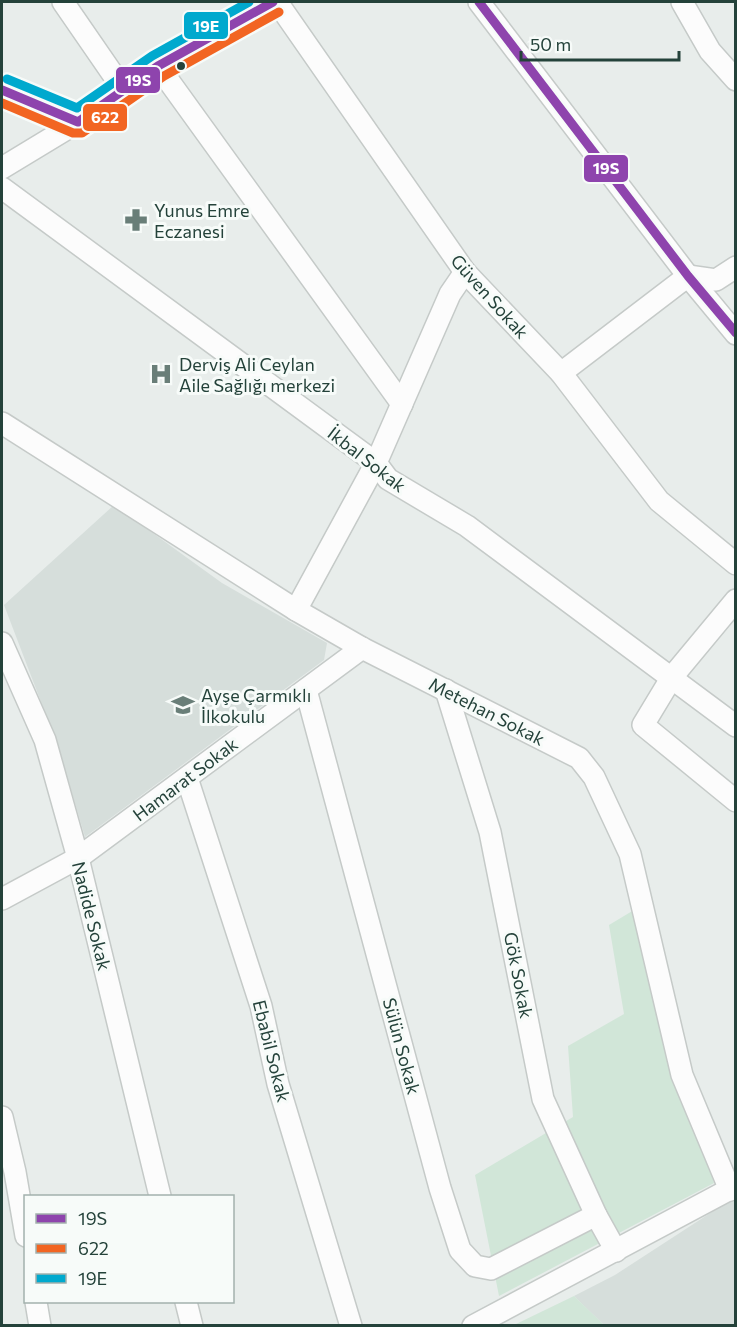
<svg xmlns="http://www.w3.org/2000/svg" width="737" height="1327" font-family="Commissioner,sans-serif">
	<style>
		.built { fill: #d6dedb }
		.green { fill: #d1e6d8 }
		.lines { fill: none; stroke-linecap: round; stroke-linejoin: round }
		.minor-casing { stroke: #c5cac8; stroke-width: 24 }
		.secondary-casing { stroke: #c3cbc8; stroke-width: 33 }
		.minor { stroke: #fcfcfc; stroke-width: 21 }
		.secondary { stroke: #fcfcfc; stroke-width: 30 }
		.bus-1-casing { stroke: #f7fbf9; stroke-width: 14 }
		.bus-2-casing { stroke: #f7fbf9; stroke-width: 14 }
		.bus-3-casing { stroke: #f7fbf9; stroke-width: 14 }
		.bus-1 { stroke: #8e44ad; stroke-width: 9 }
		.bus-2 { stroke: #f26522; stroke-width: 9 }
		.bus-3 { stroke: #00a9ce; stroke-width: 9 }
		.bus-dot { fill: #24423a; stroke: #f7fbf9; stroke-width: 2 }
		.labels { text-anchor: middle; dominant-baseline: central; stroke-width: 6; stroke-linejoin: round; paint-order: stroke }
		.poi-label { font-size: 18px; fill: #24423a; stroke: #f7fbf9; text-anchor: start }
		.street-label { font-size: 18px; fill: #24423a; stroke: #f7fbf9 }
		.line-badge { stroke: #f7fbf9; stroke-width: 2 }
		.badge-label { font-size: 16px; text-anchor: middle; font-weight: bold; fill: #fff }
	</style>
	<rect width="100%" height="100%" fill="#e8edeb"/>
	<g class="built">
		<path d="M114,505L222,583L327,643L324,660L85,837L59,749L4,605Z"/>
		<path d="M735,1197V1325H604L574,1296L615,1275Z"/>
	</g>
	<g class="green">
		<path d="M634,910L714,1183L499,1296L475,1175L573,1117L568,1046L624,1014L609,925Z"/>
		<path d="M574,1296L604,1325H514Z"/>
	</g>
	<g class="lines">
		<g class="minor-casing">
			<g id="minor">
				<path d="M63,2L123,89"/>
				<path d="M277,2L465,272L561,373L659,501L736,564"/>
				<path d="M479,2L688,276L736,334"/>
				<path d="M682,2L710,51L736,80"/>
				<path d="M158,66L402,404"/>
				<path d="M2,168L78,122"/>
				<path d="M2,188L376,463L388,479L467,526L736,726"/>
				<path d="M561,373L688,276L716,280L736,267"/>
				<path d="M2,423L296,610L362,648L579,758L594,777L630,854L682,1075L730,1190"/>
				<path d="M736,600L672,677L643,725L736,801"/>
				<path d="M296,610L376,463L450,294L465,272"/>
				<path d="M2,643L45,740L78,858L160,1196"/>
				<path d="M306,690L440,1188L460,1250L475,1266L491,1269L596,1215"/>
				<path d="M446,690L490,832L543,1099L596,1215L616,1251"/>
				<path d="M187,778L261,1006L278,1084L351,1326"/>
				<path d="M2,899L78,858L362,648"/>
				<path d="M2,1117L15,1172L26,1236"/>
				<path d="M36,1302L40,1326"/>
				<path d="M186,1302L192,1326"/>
				<path d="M473,1326L736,1186"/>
			</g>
		</g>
		<g class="secondary-casing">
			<path id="secondary" d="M2,90L78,122L158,66L273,2"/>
		</g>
		<use href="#minor" class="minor"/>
		<use href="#secondary" class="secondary"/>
		<g class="bus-1-casing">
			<g id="bus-1">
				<path d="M479,2L688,276L736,333"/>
				<path d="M2,90L78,122L158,66L273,2"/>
			</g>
		</g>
		<g class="bus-2-casing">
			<path id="bus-2" d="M2,103L73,133H82L164,76L279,12"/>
		</g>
		<g class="bus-3-casing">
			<path id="bus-3" d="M7,79L77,108L152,56L249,2"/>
		</g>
		<use href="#bus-1" class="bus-1"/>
		<use href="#bus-2" class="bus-2"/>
		<use href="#bus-3" class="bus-3"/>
	</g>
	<defs>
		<g id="pharmacy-bare" transform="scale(1.8)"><path d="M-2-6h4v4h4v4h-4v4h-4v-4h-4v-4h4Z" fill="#697e78" stroke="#f7fbf9" stroke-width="2.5" paint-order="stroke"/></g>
		<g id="hospital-bare" transform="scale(1.8)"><path d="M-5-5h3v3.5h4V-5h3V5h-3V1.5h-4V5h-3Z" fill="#697e78" stroke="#f7fbf9" stroke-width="2.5" paint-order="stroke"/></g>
		<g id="school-bare" transform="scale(1.8)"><path d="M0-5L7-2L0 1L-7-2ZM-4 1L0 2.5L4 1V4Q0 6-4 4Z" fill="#697e78" stroke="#f7fbf9" stroke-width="2.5" paint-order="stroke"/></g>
	</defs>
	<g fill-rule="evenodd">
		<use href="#pharmacy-bare" x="136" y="220"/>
		<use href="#hospital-bare" x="161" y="374"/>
		<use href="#school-bare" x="183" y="705"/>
	</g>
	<circle class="bus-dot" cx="181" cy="66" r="5"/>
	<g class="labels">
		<g class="poi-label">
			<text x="154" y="210">Yunus Emre<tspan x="154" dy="21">Eczanesi</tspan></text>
			<text x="179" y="364">Derviş Ali Ceylan<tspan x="179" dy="21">Aile Sağlığı merkezi</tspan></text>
			<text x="201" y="695">Ayşe Çarmıklı<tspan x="201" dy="21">İlkokulu</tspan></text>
		</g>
		<g class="street-label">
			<text transform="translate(490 296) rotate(48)">Güven Sokak</text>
			<text transform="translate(367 459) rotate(38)">İkbal Sokak</text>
			<text transform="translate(487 711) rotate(27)">Metehan Sokak</text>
			<text transform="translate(185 779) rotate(-37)">Hamarat Sokak</text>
			<text transform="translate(92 916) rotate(76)">Nadide Sokak</text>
			<text transform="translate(519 975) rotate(79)">Gök Sokak</text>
			<text transform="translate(402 1046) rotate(75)">Sülün Sokak</text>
			<text transform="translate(272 1051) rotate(76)">Ebabil Sokak</text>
		</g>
	</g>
	<g class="line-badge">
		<rect x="183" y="11" width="46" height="29" rx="6" fill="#00a9ce"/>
		<rect x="115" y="66" width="46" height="28" rx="6" fill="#8e44ad"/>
		<rect x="82" y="103" width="46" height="29" rx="6" fill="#f26522"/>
		<rect x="583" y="154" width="46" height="29" rx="6" fill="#8e44ad"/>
	</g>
	<g class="badge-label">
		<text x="206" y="32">19E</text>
		<text x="138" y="86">19S</text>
		<text x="105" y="123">622</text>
		<text x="606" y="174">19S</text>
	</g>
	<rect width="737" height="1327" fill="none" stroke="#24423a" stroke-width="6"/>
	<rect x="24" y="1195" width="210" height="108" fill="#f7fbf9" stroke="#a3b1ad" stroke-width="1.5"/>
	<rect x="36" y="1214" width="30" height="9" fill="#8e44ad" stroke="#a3b1ad" stroke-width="1.5"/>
	<text x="78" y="1225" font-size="18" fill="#24423a">19S</text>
	<rect x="36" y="1244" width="30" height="9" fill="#f26522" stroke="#a3b1ad" stroke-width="1.5"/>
	<text x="78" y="1255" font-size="18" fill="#24423a">622</text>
	<rect x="36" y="1274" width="30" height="9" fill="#00a9ce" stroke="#a3b1ad" stroke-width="1.5"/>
	<text x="78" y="1285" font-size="18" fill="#24423a">19E</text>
	<path d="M521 51v9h158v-9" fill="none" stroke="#24423a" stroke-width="3"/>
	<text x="530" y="51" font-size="18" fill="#24423a" stroke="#f7fbf9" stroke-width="4.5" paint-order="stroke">50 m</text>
</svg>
